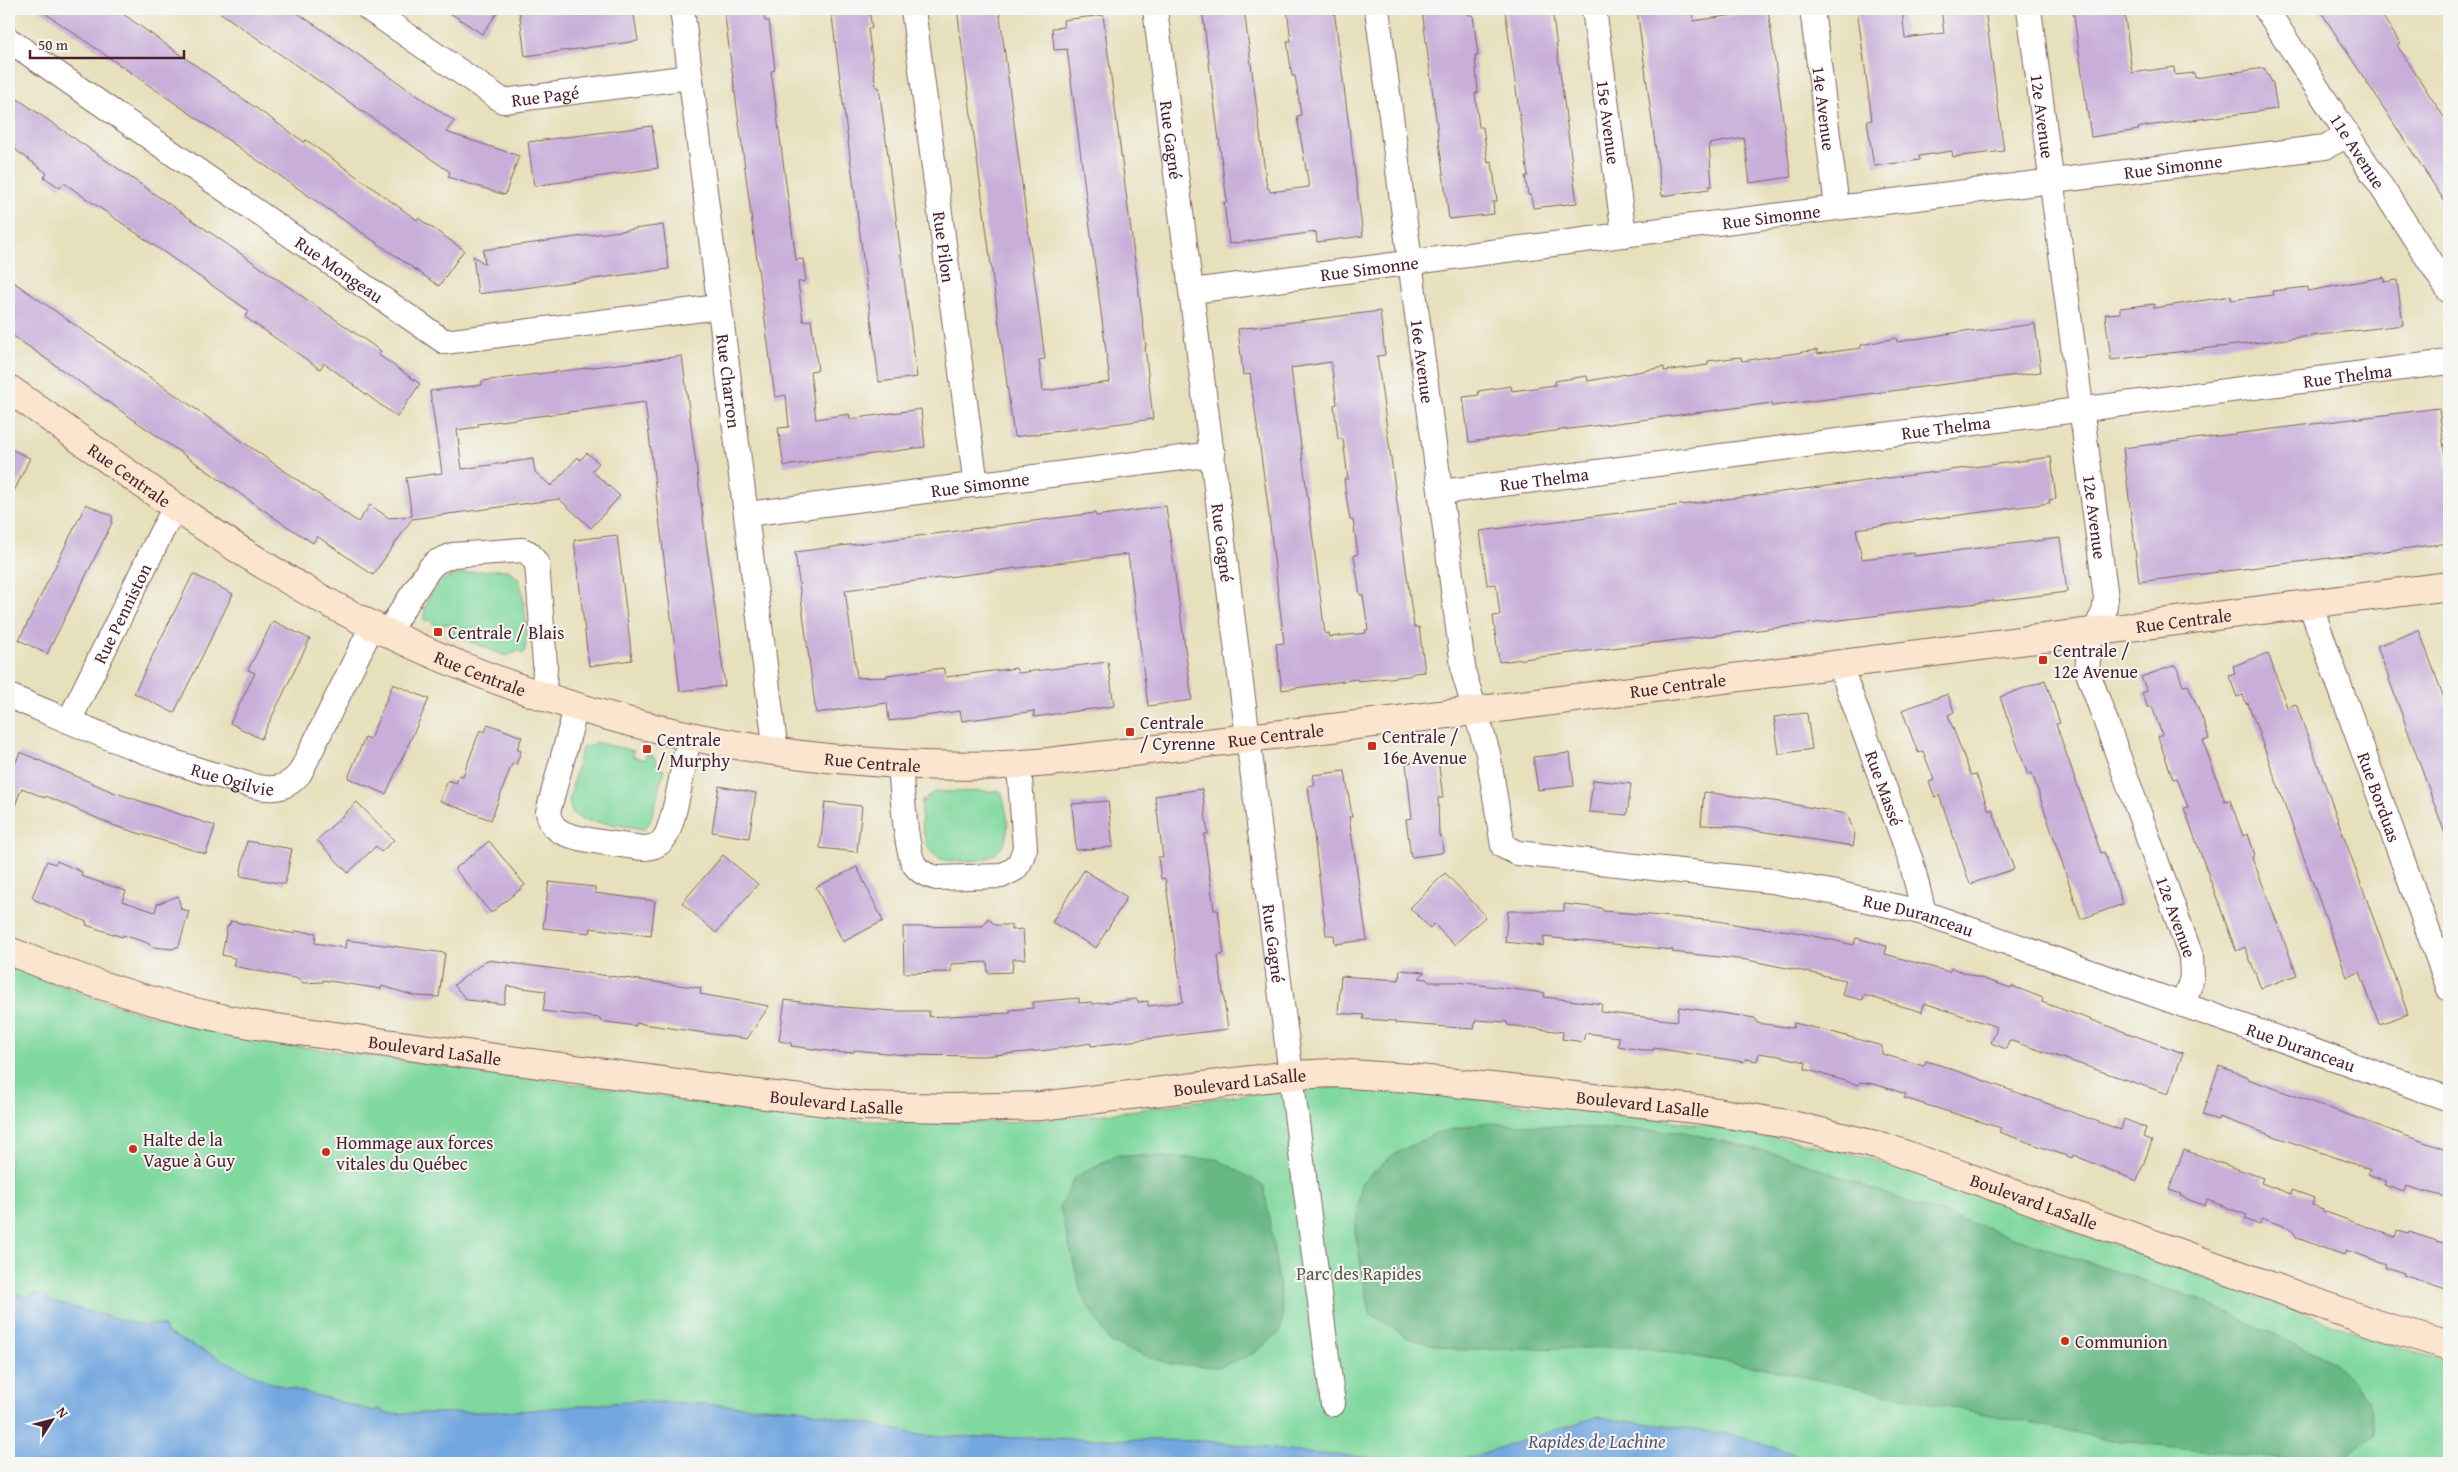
<svg xmlns="http://www.w3.org/2000/svg" width="2458" height="1472" font-family="'Gentium Book Plus',serif">
	<style>
		.green { fill: #7fd89e; stroke: #647c64 }
		.forest { fill: #67b885; stroke: #586c58 }
		.water { fill: #73a7df; stroke: #5e6385 }
		.building { fill: #c8aed9; fill-rule: evenodd }
		.lines { fill: none; stroke-linecap: round; stroke-linejoin: round }
		.street-casing { stroke: #81635e; stroke-width: 26 }
		.secondary-casing { stroke: #81635e; stroke-width: 30 }
		.street { stroke: #fff; stroke-width: 24 }
		.secondary { stroke: #fce5cf; stroke-width: 28 }
		.poi-dot { fill: #c8321e; stroke: #f6f6f2; stroke-width: 2 }
		.labels { text-anchor: middle; dominant-baseline: central; stroke-width: 4; stroke-linejoin: round; paint-order: stroke }
		.street-label { font-size: 18px; fill: #4a1f2b; stroke: #f6f6f2 }
		.poi-label { font-size: 18px; fill: #4a1f2b; stroke: #f6f6f2; text-anchor: start }
		.park-label { font-size: 18px; fill: #5a564e; stroke: #f6f6f2 }
		.water-label { font-size: 19px; font-style: italic; fill: #5a5573; stroke: #f6f6f2 }
	</style>
	<rect width="100%" height="100%" fill="#f6f6f2"/>
	<filter id="ink" filterUnits="userSpaceOnUse"><feTurbulence type="fractalNoise" baseFrequency=".02" numOctaves="2"/><feDisplacementMap in="SourceGraphic" scale="10" xChannelSelector="R" yChannelSelector="G"/><feConvolveMatrix kernelMatrix="1 2 1 2 8 2 1 2 1" color-interpolation-filters="sRGB"/></filter>
	<filter id="wash" filterUnits="userSpaceOnUse"><feTurbulence type="fractalNoise" baseFrequency=".0096" numOctaves="4" result="noise"/><feDisplacementMap in="SourceGraphic" scale="20" xChannelSelector="R" yChannelSelector="G"/><feGaussianBlur stdDeviation="1.12" result="paint"/><feColorMatrix in="noise" values="0 0 0 0 0 0 0 0 0 0 0 0 0 0 0 0 0 1.4 0 .05"/><feComposite in="paint" operator="in"/></filter>
	<g filter="url(#wash)">
		<rect width="100%" height="100%" fill="#e7e0bc"/>
		<g class="green">
			<path d="M507,570C512,572 516,575 519,580C524,592 530,645 523,654L519,651L506,656L452,634L455,627L445,623L441,629L429,620L424,621C422,607 434,583 448,578C460,572 494,569 507,570Z"/>
			<path d="M595,742L634,751L632,756L645,760L647,754L653,756L660,769L664,770L650,822L644,829L582,820L572,813L569,801L581,751L584,746L587,748Z"/>
			<path d="M1001,791C1013,829 1012,862 964,861C954,861 942,862 934,855C922,845 920,814 922,800L926,801L928,796L935,792Z"/>
			<path d="M9,966C67,988 126,1011 187,1025C220,1034 255,1039 289,1045L832,1119C920,1124 1007,1125 1095,1115C1163,1108 1230,1094 1297,1089C1368,1083 1440,1096 1511,1103C1648,1117 1785,1130 1916,1173L2405,1350L2449,1361V1463H1293L1305,1453L1207,1441L925,1436L799,1409L636,1401L520,1411L387,1414L379,1409L374,1411L271,1383L166,1333L163,1326L152,1323L145,1326L48,1301L46,1296L28,1297L9,1293Z"/>
		</g>
		<g class="forest">
			<path d="M1482,1123L1684,1132L1788,1157L1908,1202L2190,1296L2335,1362L2368,1400L2375,1434L2336,1463H2316L2113,1440L1751,1366L1639,1347L1458,1350L1410,1339L1370,1313L1355,1231L1361,1183L1393,1155L1436,1133Z"/>
			<path d="M1116,1155L1217,1159L1264,1186L1283,1310L1281,1331L1253,1354L1219,1367L1170,1364L1111,1343L1082,1296L1060,1207L1075,1177Z"/>
		</g>
		<g class="water">
			<path d="M9,1293L28,1297L35,1293L46,1296L49,1301L145,1326L152,1323L163,1326L167,1333L271,1383L374,1411L379,1409L387,1414L520,1411L636,1401L799,1409L925,1436L1207,1441L1306,1453L1449,1463H9Z"/>
			<path d="M1596,1417L1741,1436L1821,1463H1452Z"/>
		</g>
		<g id="blocks">
			<g class="building">
				<path d="M39,9H116L304,142L306,140L417,220L418,218L464,250L439,286Z"/>
				<path d="M215,9H292L454,121L446,132L519,156L505,195L448,177L450,172Z"/>
				<path d="M444,9H500L482,34Z"/>
				<path d="M519,9H633L638,41L525,56Z"/>
				<path d="M724,9H763L765,21H769L775,70L771,71L774,92L796,260L803,259L806,281L798,282L803,321L811,320L818,370L810,371L816,419L849,414L850,419L921,409L925,447L784,466L778,428L789,427L786,395L775,397Z"/>
				<path d="M831,9H869L872,28L868,29L876,87H879L917,377L879,382Z"/>
				<path d="M957,9H999L1045,359L1039,360L1043,391L1110,382L1067,49L1054,50L1052,28L1064,27L1063,20L1103,15L1146,347H1145L1153,419L1014,437Z"/>
				<path d="M1202,9H1244L1267,188H1269L1270,192L1309,187L1297,116L1301,115L1298,94L1295,76H1292L1287,41H1291L1287,9H1334L1363,236L1317,242L1316,232L1229,244L1224,202H1227Z"/>
				<path d="M1432,9H1468L1469,15H1473L1478,56H1475L1478,93H1475L1479,127H1483L1488,163L1492,162L1497,201L1493,202L1494,214L1449,219L1422,10Z"/>
				<path d="M1505,9H1552L1577,203L1533,208L1531,195H1528L1525,176H1528Z"/>
				<path d="M1637,9H1692L1693,21L1768,10L1791,177L1750,183L1744,138L1709,144L1712,186H1709V189L1662,196Z"/>
				<path d="M1857,9H1897L1898,12L1902,11L1905,38L1944,33L1941,9H1985L2004,151L1953,157L1952,151L1919,156L1920,160L1874,166L1867,121L1872,120Z"/>
				<path d="M2073,9H2124L2132,73L2174,67L2175,75L2194,73L2195,78L2264,68L2273,84L2277,109L2146,126L2138,128L2139,130L2091,137Z"/>
				<path d="M2319,9H2378L2400,43L2397,45L2449,125V208Z"/>
				<path d="M9,93L381,351L379,355L420,384L397,417L324,363L320,369L245,317L249,311L64,183L60,188L44,177L47,173L9,145Z"/>
				<path d="M652,126L658,168L534,186L528,142Z"/>
				<path d="M663,225L669,269L478,294L473,256L485,264L483,250Z"/>
				<path d="M2384,277V282L2397,280L2403,325L2111,360L2105,314L2120,313V308L2154,304V308L2231,296V300L2273,295L2272,291L2308,287V291Z"/>
				<path d="M9,279L358,522L370,505L389,518L412,516L406,478L442,473L430,391L482,385V381L682,356L725,686L680,691L645,402L478,424V427L457,430L462,469L533,459L535,472L551,486L578,457L580,460L587,453L599,463L592,471L620,496L591,528L559,499L412,519L373,575L317,536L313,543L285,525L9,333Z"/>
				<path d="M1380,311L1385,355L1377,356L1414,627H1419L1425,672L1414,673L1409,676L1358,681V679L1282,690L1276,644L1284,643L1267,499L1250,374L1243,375L1238,329ZM1331,362L1337,404L1334,405L1338,439H1343L1348,479H1344L1346,495L1350,520H1353L1358,554L1354,555L1360,595H1363L1368,630H1365L1366,633L1330,637L1329,633L1325,634L1291,368Z"/>
				<path d="M2035,324L2041,372L1772,406V403L1469,442L1463,397L1479,395L1478,391L1511,386L1512,391L1555,385V381L1587,376L1588,381L1664,367V371L1708,365V361L1741,357L1742,361L1817,350V354L1861,348V345L1896,338L1897,342L1971,330V332Z"/>
				<path d="M2439,408L2449,489V543L2139,582L2123,448Z"/>
				<path d="M9,448L30,458L9,502Z"/>
				<path d="M2051,457L2056,499L2049,500L2050,503L1856,529L1862,559L1914,553V556L2060,538L2067,592L1499,662L1493,616L1500,615L1496,584L1487,585L1480,531Z"/>
				<path d="M86,504L112,516V523L47,654L19,640Z"/>
				<path d="M1166,506L1192,700L1148,706L1128,554L845,590L857,678L887,677V675L943,668L946,677L1016,668L1018,673L1108,662L1114,706L1034,717V711L962,721L960,711L889,721L887,703L816,713L795,552L1095,513L1096,516Z"/>
				<path d="M617,535L632,660L589,666L574,540Z"/>
				<path d="M193,574L233,594L174,713L134,693Z"/>
				<path d="M273,621L310,639L261,739L230,723L255,673L248,670Z"/>
				<path d="M2419,630L2449,712V839H2447L2377,646Z"/>
				<path d="M2268,653L2287,707L2296,704L2408,1014L2379,1024L2360,972L2347,977L2248,703L2246,704L2243,695L2237,697L2229,676L2235,674L2233,666Z"/>
				<path d="M2176,665L2183,686L2188,685L2203,720L2209,739L2203,741L2225,801L2230,800L2243,836L2248,834L2255,855L2252,857L2297,975L2261,988L2245,947L2236,951L2184,808L2188,807L2177,778L2173,779L2158,737L2162,735L2152,706L2148,708L2142,693L2147,691L2141,677Z"/>
				<path d="M2045,680L2060,723L2056,724L2101,853L2104,852L2123,904L2081,919L2032,773L2028,775L2000,697Z"/>
				<path d="M393,684L429,699L386,794L348,778L365,737L370,739Z"/>
				<path d="M1948,694L1954,712L1948,715L1971,775L1976,774L1989,811L1992,809L2014,869L1970,884L1939,795L1935,797L1929,782L1934,780L1923,751L1918,753L1902,710Z"/>
				<path d="M1805,713L1807,714L1812,749L1779,754L1774,717Z"/>
				<path d="M488,724L522,737L517,749L521,751L516,765L512,764L491,820L440,801L448,780L456,783L459,775L463,776L480,730L485,732Z"/>
				<path d="M20,752L113,792L215,826L206,854L115,826L46,796L45,798L22,788L9,820V771L13,761L16,762Z"/>
				<path d="M1570,753L1574,786L1538,790L1533,757Z"/>
				<path d="M1438,759L1443,798H1438L1439,836H1441L1443,851L1441,853L1411,857L1406,819L1412,818L1406,763Z"/>
				<path d="M1345,771L1352,817H1349L1367,940L1335,944L1334,935H1326L1308,786L1315,785L1313,775Z"/>
				<path d="M1593,780L1631,784L1627,815L1589,812Z"/>
				<path d="M719,786L756,793L749,838L712,832Z"/>
				<path d="M1202,789L1208,834H1204L1214,910H1218L1224,954L1218,955L1228,1029L1091,1046V1043L1049,1050L983,1056L906,1055L854,1050V1052L843,1053L791,1046V1043L779,1041L785,1000L830,1006L894,1011H929V1017L1010,1013V1010L1033,1008V1002L1079,998V1003L1092,1002V1004L1137,999L1138,1002L1148,1001V1006L1183,1002L1165,878L1161,879L1158,857H1163L1155,796Z"/>
				<path d="M1704,792L1780,802L1847,814L1855,835L1853,846L1728,826L1701,825Z"/>
				<path d="M1108,801L1113,847L1076,850L1072,804Z"/>
				<path d="M357,802L394,840L381,852L376,846L348,873L317,840Z"/>
				<path d="M825,802L862,806L857,852L820,848Z"/>
				<path d="M247,841L292,849L285,884L240,876Z"/>
				<path d="M489,841L525,885L491,913L455,869Z"/>
				<path d="M723,855L758,884L716,933L682,903Z"/>
				<path d="M47,861L55,864L57,861L82,872L81,876L126,891L122,901L155,912L157,904L178,896L181,909L189,911L179,946L172,949L154,947L145,942L123,935L122,937L86,925L87,922L35,900L32,897Z"/>
				<path d="M857,867L883,921L843,942L816,887Z"/>
				<path d="M1084,870L1127,897L1096,948L1052,922Z"/>
				<path d="M1445,873L1486,916L1454,945L1434,924L1430,928L1410,908Z"/>
				<path d="M549,882L595,887V893L655,901L651,936L591,928L590,933L543,928Z"/>
				<path d="M1564,904L1601,908L1603,911L1718,921L1750,927L1791,931L1854,945L1856,938L1887,946L1885,954L1949,972L1951,968L2011,988L2012,986L2043,998L2042,1002L2183,1053L2168,1094L2009,1040L2006,1049L1991,1043L1997,1027L1924,1003L1922,1012L1864,995L1863,1000L1842,995L1846,980L1747,960L1672,952L1673,950L1544,937L1543,946L1505,942L1508,911H1564Z"/>
				<path d="M988,918L995,925H1011V930L1023,929L1025,959H1013L1012,972L988,973L987,962L951,964V972L904,973L903,927L983,926Z"/>
				<path d="M231,921L295,934V931L316,933L315,943L345,948L346,940L445,953L439,997L415,996L382,986L381,989L323,980V982L303,983L299,979L233,966L235,958L222,955L227,926H229Z"/>
				<path d="M487,960L701,988L700,994L769,1006L747,1039L636,1023V1026L600,1021V1018L543,1011L546,991L507,986L504,1004L467,1000L454,985Z"/>
				<path d="M1400,970L1425,972L1419,978L1426,979L1429,982H1457L1545,993L1544,997L1602,1004L1601,1012L1677,1021L1679,1007L1755,1018L1757,1023L1793,1028L1794,1023L1828,1031L1882,1046V1054L1924,1066L1926,1061L1943,1066L2121,1130L2124,1119L2146,1128L2143,1137L2152,1141L2137,1181L2073,1155L2072,1158L1999,1132L2001,1128L1904,1098L1906,1094L1874,1084L1860,1082L1859,1085L1805,1069L1806,1062L1779,1056L1759,1053L1757,1061L1745,1059L1744,1062L1654,1048V1050H1642L1618,1046L1619,1037L1585,1033L1583,1042L1562,1039L1563,1032L1507,1025V1022L1476,1020L1474,1029L1395,1023V1021L1363,1019L1364,1015L1338,1013L1341,976L1399,980Z"/>
				<path d="M2219,1066L2248,1077V1079L2449,1151V1198L2406,1186L2404,1192L2384,1185L2386,1181L2368,1174L2370,1170L2360,1166L2219,1117L2218,1120L2202,1115Z"/>
				<path d="M2184,1150L2263,1178L2261,1183L2291,1194L2292,1190L2314,1198L2312,1205L2323,1209V1211L2395,1237L2397,1231L2408,1234L2409,1232L2449,1245V1278L2446,1289L2403,1275L2404,1273L2385,1267L2386,1264L2346,1250L2344,1255L2297,1238L2291,1229L2262,1218L2259,1225L2245,1219L2247,1215L2207,1200L2205,1206L2180,1196L2181,1194L2169,1190Z"/>
			</g>
		</g>
	</g>
	<g filter="url(#ink)">
		<use href="#blocks" fill-opacity="0" stroke="#81635e" stroke-width="1"/>
		<g class="lines">
			<g class="street-casing">
				<g id="street">
					<path id="s1" d="M369,9L503,101L690,77"/>
					<path id="s2" d="M682,9L776,752"/>
					<path id="s3" d="M913,9L976,485"/>
					<path id="s4" d="M1155,9L1333,1404"/>
					<path id="s5" d="M1377,9L1464,674L1488,753L1503,846L1517,853L1772,881L1836,893L1924,913L2449,1099"/>
					<path id="s6" d="M1594,9L1624,235"/>
					<path id="s7" d="M1812,9L1837,207"/>
					<path id="s8" d="M2029,9L2106,598L2104,612L2090,640L2087,670L2191,956L2192,978L2183,1005"/>
					<path id="s9" d="M2266,9L2449,291"/>
					<path id="s10" d="M9,40L445,342L718,307"/>
					<path id="s11" d="M1192,291L1645,232L2325,147L2348,135"/>
					<path id="s12" d="M1441,492L2449,362"/>
					<path id="s13" d="M747,514L1213,454"/>
					<path id="s14" d="M2310,604L2449,989"/>
					<path d="M387,633L429,569L436,562L453,555L522,550L529,553L537,564L545,664L544,697"/>
					<path id="s15" d="M1840,665L1911,861L1924,913"/>
					<path id="s16" d="M9,696C79,725 149,757 223,777C239,781 258,790 275,788C286,787 293,781 300,773L372,626"/>
					<path d="M576,708L548,812C549,819 552,825 557,829C568,840 624,845 642,848C649,848 658,846 663,840C675,826 684,759 689,738"/>
					<path id="s17" d="M69,721L161,533L176,506"/>
					<path d="M900,765C902,786 905,848 914,864C919,872 928,876 937,878L1001,876L1015,869L1020,862L1025,848L1019,765"/>
				</g>
			</g>
			<g class="secondary-casing">
				<g id="secondary">
					<path id="s18" d="M9,389C108,458 205,533 311,593C472,684 644,738 828,758C901,766 975,769 1049,762L1498,708L2449,586"/>
					<path id="s19" d="M9,951C89,984 170,1009 255,1025L758,1094L863,1106L952,1108L1041,1106L1292,1075L1333,1073L1410,1078L1705,1110L1792,1125L1884,1147L2376,1324L2449,1346"/>
				</g>
			</g>
			<use href="#street" class="street"/>
			<use href="#secondary" class="secondary"/>
		</g>
	</g>
	<g class="poi-dot">
		<rect x="433" y="627" width="10" height="10" rx="2.5"/>
		<rect x="2038" y="655" width="10" height="10" rx="2.5"/>
		<rect x="1125" y="727" width="10" height="10" rx="2.5"/>
		<rect x="1367" y="741" width="10" height="10" rx="2.5"/>
		<rect x="642" y="744" width="10" height="10" rx="2.5"/>
		<circle cx="133" cy="1149" r="5"/>
		<circle cx="326" cy="1152" r="5"/>
		<circle cx="2065" cy="1341" r="5"/>
	</g>
	<g class="labels">
		<g class="street-label">
			<text stroke="none"><textPath href="#s1" startOffset="205">Rue Pagé</textPath></text>
			<text stroke="none"><textPath href="#s7" startOffset="100">14e Avenue</textPath></text>
			<text stroke="none"><textPath href="#s8" startOffset="108">12e Avenue</textPath></text>
			<text stroke="none"><textPath href="#s6" startOffset="114">15e Avenue</textPath></text>
			<text stroke="none"><textPath href="#s4" startOffset="132">Rue Gagné</textPath></text>
			<text stroke="none"><textPath href="#s9" startOffset="169">11e Avenue</textPath></text>
			<text stroke="none"><textPath href="#s11" startOffset="989">Rue Simonne</textPath></text>
			<text stroke="none"><textPath href="#s11" startOffset="584">Rue Simonne</textPath></text>
			<text stroke="none"><textPath href="#s3" startOffset="240">Rue Pilon</textPath></text>
			<text stroke="none"><textPath href="#s11" startOffset="179">Rue Simonne</textPath></text>
			<text stroke="none"><textPath href="#s10" startOffset="402">Rue Mongeau</textPath></text>
			<text stroke="none"><textPath href="#s5" startOffset="355">16e Avenue</textPath></text>
			<text stroke="none"><textPath href="#s12" startOffset="914">Rue Thelma</textPath></text>
			<text stroke="none"><textPath href="#s2" startOffset="375">Rue Charron</textPath></text>
			<text stroke="none"><textPath href="#s12" startOffset="509">Rue Thelma</textPath></text>
			<text stroke="none"><textPath href="#s18" startOffset="148">Rue Centrale</textPath></text>
			<text stroke="none"><textPath href="#s12" startOffset="104">Rue Thelma</textPath></text>
			<text stroke="none"><textPath href="#s13" startOffset="235">Rue Simonne</textPath></text>
			<text stroke="none"><textPath href="#s8" startOffset="512">12e Avenue</textPath></text>
			<text stroke="none"><textPath href="#s4" startOffset="538">Rue Gagné</textPath></text>
			<text stroke="none"><textPath href="#s17" startOffset="120">Rue Penniston</textPath></text>
			<text stroke="none"><textPath href="#s18" startOffset="2276">Rue Centrale</textPath></text>
			<text stroke="none"><textPath href="#s18" startOffset="552">Rue Centrale</textPath></text>
			<text stroke="none"><textPath href="#s18" startOffset="1766">Rue Centrale</textPath></text>
			<text stroke="none"><textPath href="#s18" startOffset="1361">Rue Centrale</textPath></text>
			<text stroke="none"><textPath href="#s18" startOffset="956">Rue Centrale</textPath></text>
			<text stroke="none"><textPath href="#s16" startOffset="239">Rue Ogilvie</textPath></text>
			<text stroke="none"><textPath href="#s15" startOffset="131">Rue Massé</textPath></text>
			<text stroke="none"><textPath href="#s14" startOffset="205">Rue Borduas</textPath></text>
			<text stroke="none"><textPath href="#s5" startOffset="1270">Rue Duranceau</textPath></text>
			<text stroke="none"><textPath href="#s8" startOffset="932">12e Avenue</textPath></text>
			<text stroke="none"><textPath href="#s4" startOffset="942">Rue Gagné</textPath></text>
			<text stroke="none"><textPath href="#s5" startOffset="1675">Rue Duranceau</textPath></text>
			<text stroke="none"><textPath href="#s19" startOffset="439">Boulevard LaSalle</textPath></text>
			<text stroke="none"><textPath href="#s19" startOffset="1249">Boulevard LaSalle</textPath></text>
			<text stroke="none"><textPath href="#s19" startOffset="844">Boulevard LaSalle</textPath></text>
			<text stroke="none"><textPath href="#s19" startOffset="1654">Boulevard LaSalle</textPath></text>
			<text stroke="none"><textPath href="#s19" startOffset="2059">Boulevard LaSalle</textPath></text>
		</g>
		<g class="poi-label">
			<text x="448" y="632">Centrale / Blais</text>
			<text x="2053" y="650">Centrale /<tspan x="2053" dy="21">12e Avenue</tspan></text>
			<text x="1140" y="722">Centrale<tspan x="1140" dy="21">/ Cyrenne</tspan></text>
			<text x="1382" y="736">Centrale /<tspan x="1382" dy="21">16e Avenue</tspan></text>
			<text x="657" y="739">Centrale<tspan x="657" dy="21">/ Murphy</tspan></text>
			<text x="143" y="1139">Halte de la<tspan x="143" dy="21">Vague à Guy</tspan></text>
			<text x="336" y="1142">Hommage aux forces<tspan x="336" dy="21">vitales du Québec</tspan></text>
			<text x="2075" y="1341">Communion</text>
		</g>
		<g class="park-label">
			<text x="1359" y="1273">Parc des Rapides</text>
		</g>
		<g class="water-label">
			<text x="1597" y="1441">Rapides de Lachine</text>
		</g>
	</g>
	<rect width="2458" height="1472" fill="none" stroke="#f6f6f2" stroke-width="30"/>
	<g transform="translate(52 1420) rotate(54)" stroke="#f6f6f2" stroke-width="4" paint-order="stroke">
	<path d="M0-4L9 19L0 12L-9 19Z" fill="#4a1f2b"/>
	<text y="-8" font-size="14" font-weight="bold" text-anchor="middle" fill="#4a1f2b">N</text>
	</g>
	<path d="M30 50v8h154v-8" fill="none" stroke="#4a1f2b" stroke-width="2.5"/>
	<text x="38" y="50" font-size="15" fill="#4a1f2b" stroke="#f6f6f2" stroke-width="4" paint-order="stroke">50 m</text>
</svg>
